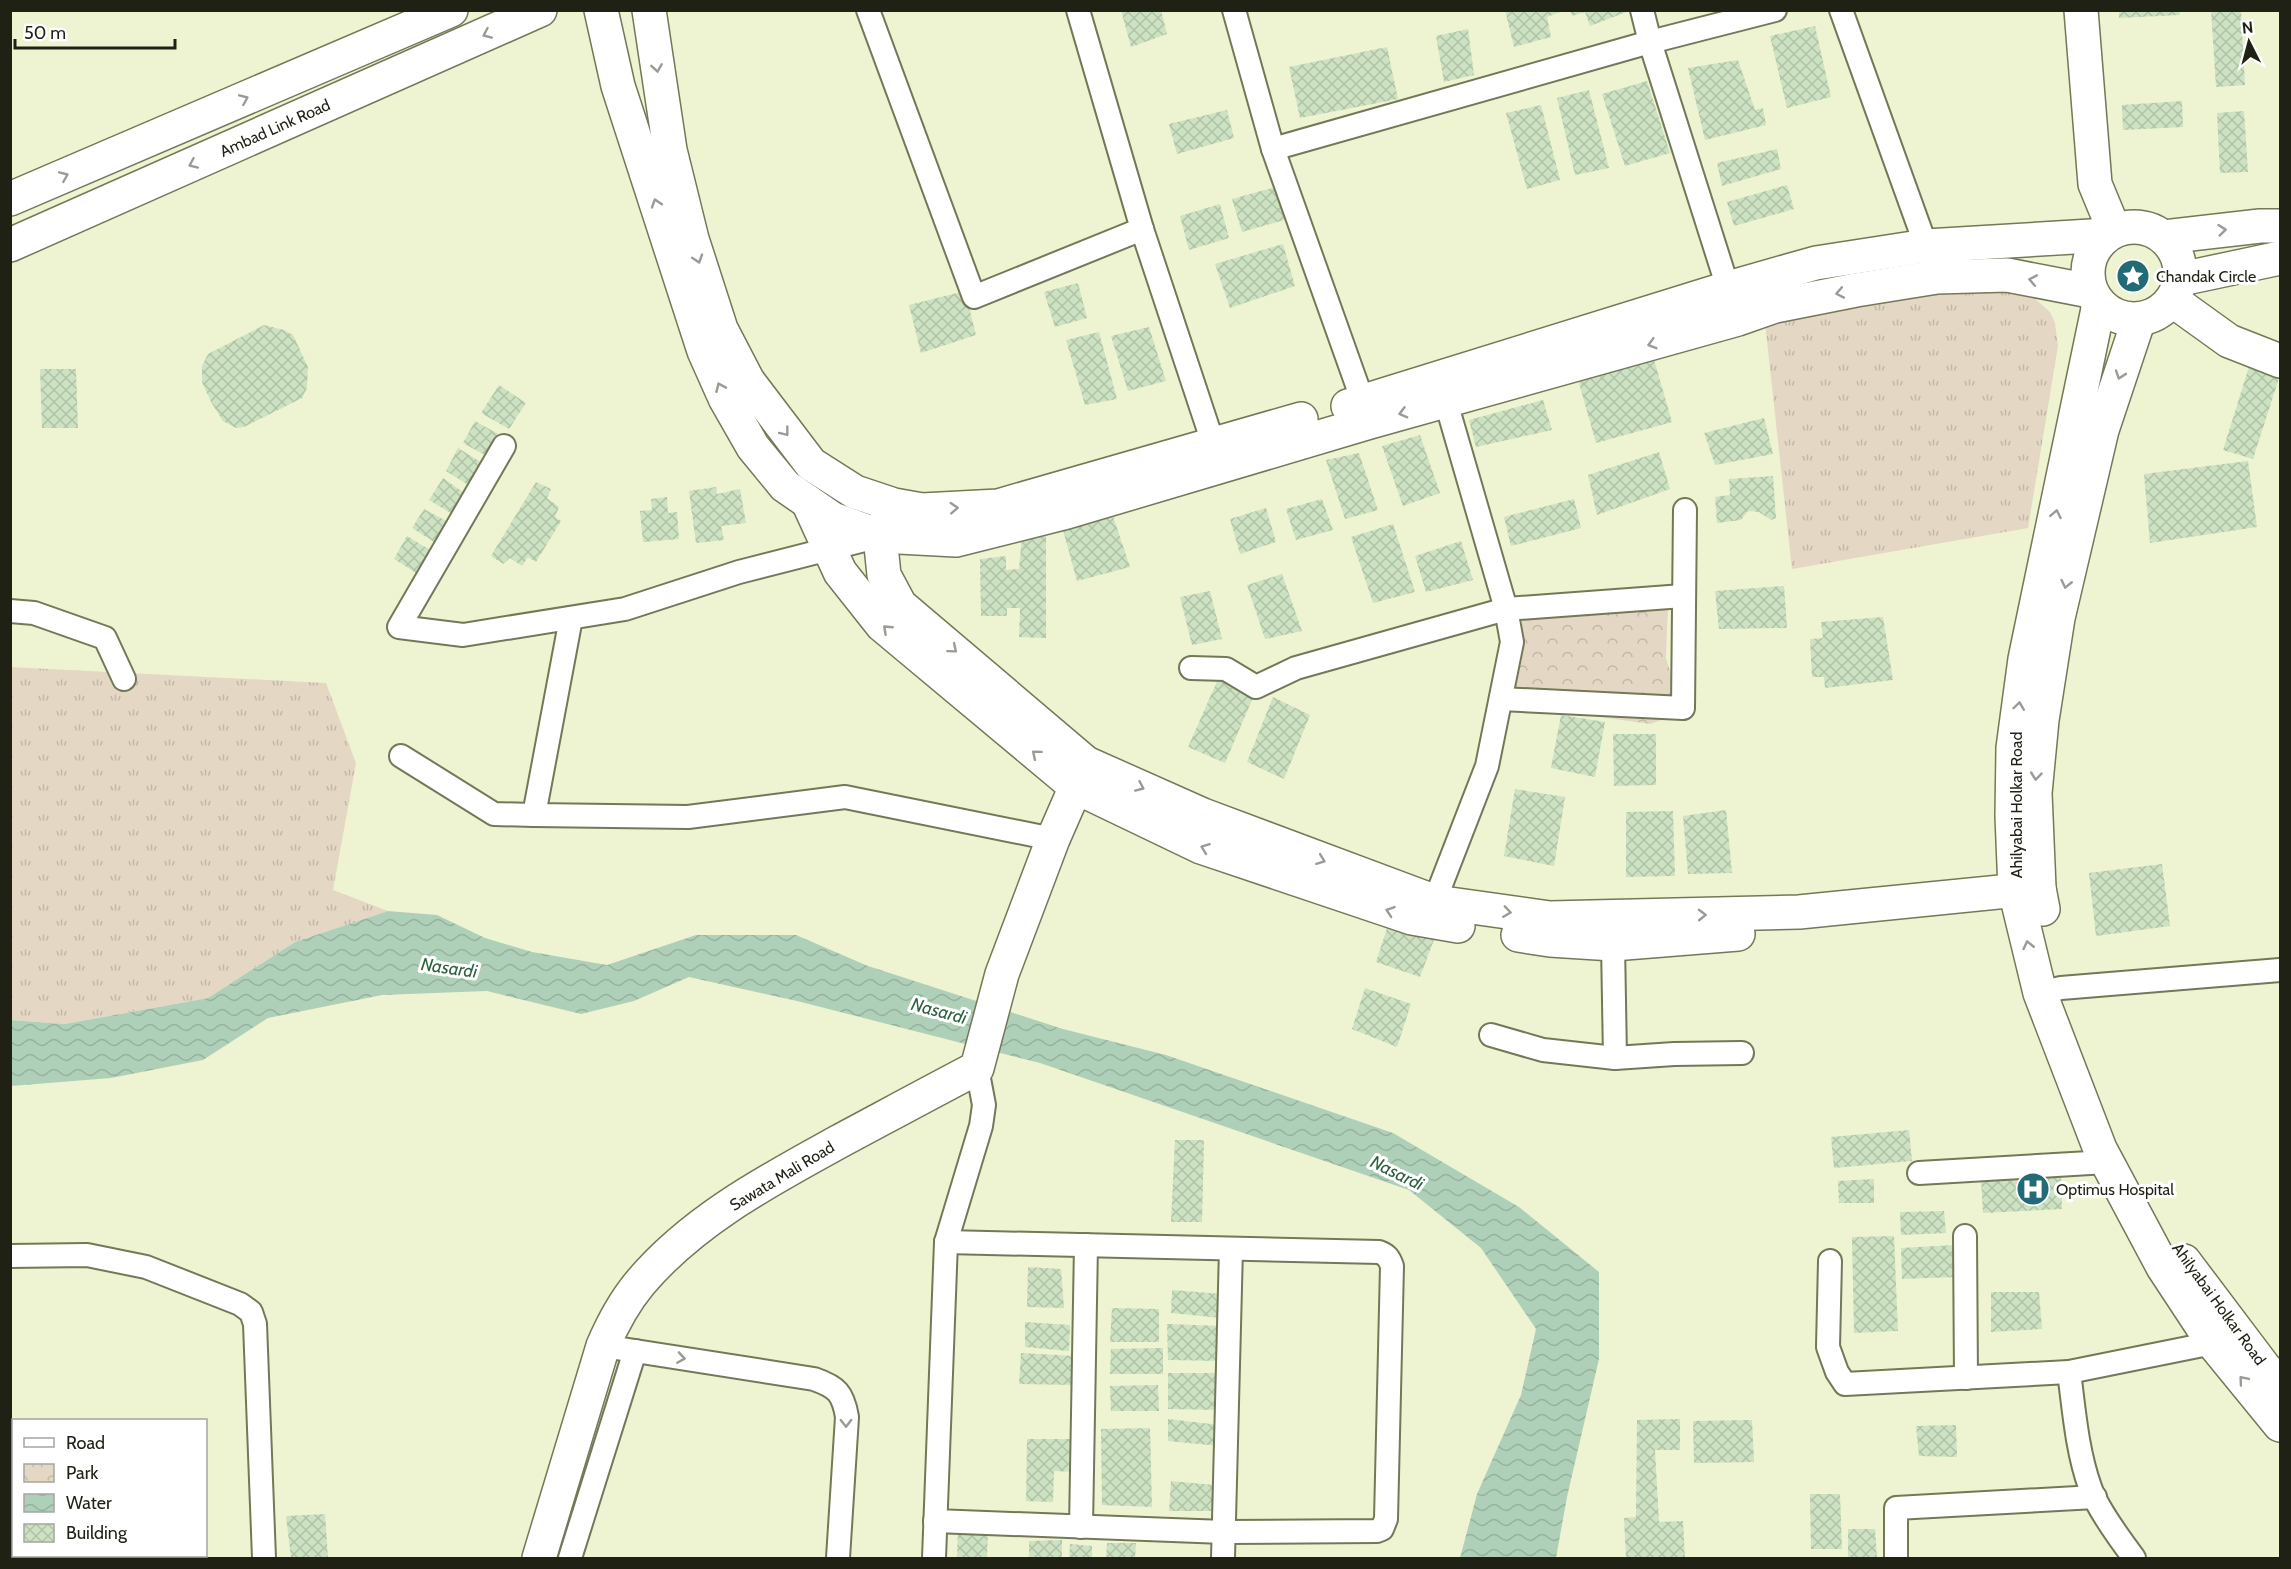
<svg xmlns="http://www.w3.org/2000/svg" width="2291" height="1569" font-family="Cabin,sans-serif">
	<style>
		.grass { fill: url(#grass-tufts) }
		.park { fill: url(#park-crowns) }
		.water { fill: url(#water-waves) }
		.building { fill: url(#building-cross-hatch) }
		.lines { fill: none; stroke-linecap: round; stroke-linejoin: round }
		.street-casing { stroke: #737858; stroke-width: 26 }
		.secondary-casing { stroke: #737858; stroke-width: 36 }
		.street { stroke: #fff; stroke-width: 22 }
		.secondary { stroke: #fff; stroke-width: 33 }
		.oneway { stroke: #9a9b95 }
		.labels { text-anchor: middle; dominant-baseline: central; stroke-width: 6; stroke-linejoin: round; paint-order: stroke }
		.street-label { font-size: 16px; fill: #1f2114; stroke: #fff }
		.poi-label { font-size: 16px; fill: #1f2114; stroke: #fff; text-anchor: start }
		.water-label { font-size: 18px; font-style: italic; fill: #2d613f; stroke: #fff }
	</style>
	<defs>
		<pattern id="grass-tufts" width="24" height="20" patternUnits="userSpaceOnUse" patternTransform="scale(1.5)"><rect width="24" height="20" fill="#e4d7c4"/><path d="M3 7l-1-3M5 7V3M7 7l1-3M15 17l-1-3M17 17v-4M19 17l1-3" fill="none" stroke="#c3b8a8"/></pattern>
		<pattern id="park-crowns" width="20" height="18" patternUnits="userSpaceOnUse" patternTransform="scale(1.5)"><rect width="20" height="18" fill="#e4d7c4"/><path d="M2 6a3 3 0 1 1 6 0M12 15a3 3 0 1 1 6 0" fill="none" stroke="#c3b8a8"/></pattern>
		<pattern id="water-waves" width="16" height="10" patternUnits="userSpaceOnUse" patternTransform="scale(1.5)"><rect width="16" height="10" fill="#afd0b8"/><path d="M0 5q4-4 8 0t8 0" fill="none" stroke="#96b29d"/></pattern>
		<pattern id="building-cross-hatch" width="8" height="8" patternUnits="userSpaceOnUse" patternTransform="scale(1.5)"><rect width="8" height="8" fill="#cde2c2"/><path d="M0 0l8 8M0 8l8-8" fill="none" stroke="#b0c2a6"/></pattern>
	</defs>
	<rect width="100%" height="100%" fill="#eef4d1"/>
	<g class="grass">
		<path d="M1975,288L2025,290L2050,312L2055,323L2058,346L2028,528L1792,569L1765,323Z"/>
		<path d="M10,667L326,683L356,763L333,890L388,911L295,942L208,998L65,1024L11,1020Z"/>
	</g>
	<path class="park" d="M1668,604L1666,658L1683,713L1650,724L1536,708L1511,684L1524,611Z"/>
	<path class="water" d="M388,911L437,915L485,938L532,952L607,965L696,935H796L868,966L1063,1029L1166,1055L1393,1133L1519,1207L1599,1272V1359L1567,1497L1556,1558H1460L1477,1494L1521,1395L1536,1329L1481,1248L1409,1190L1040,1063L797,1001L689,977L634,1001L581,1014L487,991L382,995L268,1018L203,1060L111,1078L11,1086L10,1020L65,1024L208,998L295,942Z"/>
	<g class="building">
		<path d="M1121,10H1161L1167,34L1131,47Z"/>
		<path d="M1505,10H1563V11L1547,17L1551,37L1514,47Z"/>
		<path d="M1570,10H1629V11L1590,26L1585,12L1572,16Z"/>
		<path d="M2119,10H2179L2180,15L2119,18Z"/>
		<path d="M2211,10H2241L2245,85L2216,87Z"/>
		<path d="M1815,26L1831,97L1787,108L1770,36Z"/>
		<path d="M1468,29L1474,75L1444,82L1436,36Z"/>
		<path d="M1387,47L1398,99L1300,118L1289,67Z"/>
		<path d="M1738,60L1755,110L1763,108L1766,125L1705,140L1688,68Z"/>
		<path d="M1647,81L1670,153L1625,166L1602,94Z"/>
		<path d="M1589,90L1609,168L1575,175L1557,98Z"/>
		<path d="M2182,101L2183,127L2123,130L2122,105Z"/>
		<path d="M1541,105L1560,180L1527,189L1506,113Z"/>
		<path d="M1227,110L1234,138L1177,154L1169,124Z"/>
		<path d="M2244,111L2248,172L2220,173L2217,113Z"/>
		<path d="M1777,149L1781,169L1722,186L1717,163Z"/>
		<path d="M1787,185L1794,209L1734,226L1727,202Z"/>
		<path d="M1279,186L1288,219L1242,232L1232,199Z"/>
		<path d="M1220,204L1229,238L1189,250L1180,216Z"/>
		<path d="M1283,244L1295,286L1230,308L1215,264Z"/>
		<path d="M1078,283L1087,318L1055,327L1044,292Z"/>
		<path d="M965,291L976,335L921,353L909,305Z"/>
		<path d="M264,325L284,330L293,335L308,367L307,388L302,398L244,427L236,428L223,421L211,402L202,382V366L208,354Z"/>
		<path d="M1149,327L1166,381L1128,391L1111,336Z"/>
		<path d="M1099,332L1117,399L1085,405L1066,340Z"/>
		<path d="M1653,356L1672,422L1596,443L1577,376Z"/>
		<path d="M2252,357L2280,375L2253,459L2223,450Z"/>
		<path d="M40,369H76L78,428H42Z"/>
		<path d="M499,385L526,403L509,429L481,413Z"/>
		<path d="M1543,400L1552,430L1476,447L1469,420Z"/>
		<path d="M1764,418L1773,454L1715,465L1704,433Z"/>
		<path d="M475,421L505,438L492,459L463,443Z"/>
		<path d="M1420,435L1440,493L1403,506L1382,446Z"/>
		<path d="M458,448L487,466L473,488L446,471Z"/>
		<path d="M1659,452L1670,489L1597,515L1588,475Z"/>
		<path d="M1359,453L1378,510L1345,519L1326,460Z"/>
		<path d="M2248,461L2257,527L2150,543L2144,474Z"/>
		<path d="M1773,476L1776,518L1771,520L1759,512L1748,511L1741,520L1717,523L1715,497L1730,495L1729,479Z"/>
		<path d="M443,478L470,497L457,517L429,500Z"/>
		<path d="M536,482L551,489L547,498L559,507L555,517L561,521L536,562L528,557L522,566L510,558L503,564L491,556Z"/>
		<path d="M716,487L717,494L740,489L746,523L721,526L724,540L696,543L689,491Z"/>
		<path d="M667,497L668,513L677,512L679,539L643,542L640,511L652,510L651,499Z"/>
		<path d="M1322,499L1333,530L1296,540L1286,509Z"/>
		<path d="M1574,499L1581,528L1511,546L1504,517Z"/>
		<path d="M1266,508L1276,542L1240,554L1230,519Z"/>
		<path d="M424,509L452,524L439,545L412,528Z"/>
		<path d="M1113,516L1130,567L1077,581L1063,530Z"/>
		<path d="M1393,524L1415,592L1373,603L1351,537Z"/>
		<path d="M1022,535L1046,536V638L1019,637L1020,608H1007V616H981L980,559L1006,556V570L1019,569Z"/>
		<path d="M407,536L435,553L421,576L394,559Z"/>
		<path d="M1461,541L1473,580L1426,592L1415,556Z"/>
		<path d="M1282,574L1302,631L1265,639L1247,585Z"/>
		<path d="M1784,586L1787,628L1719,629L1715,591Z"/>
		<path d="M1210,591L1222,639L1192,645L1180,597Z"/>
		<path d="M1883,617L1893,680L1825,688L1824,677H1812L1810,639L1823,638L1821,622Z"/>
		<path d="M1219,677L1255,693L1225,763L1188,747Z"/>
		<path d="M1273,697L1310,715L1284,779L1247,762Z"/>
		<path d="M1561,715L1605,722L1595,777L1551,768Z"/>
		<path d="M1613,734H1656V785L1614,786Z"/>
		<path d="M1515,789L1565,797L1554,866L1504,856Z"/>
		<path d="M1726,810L1732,873L1688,874L1683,816Z"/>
		<path d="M1673,811L1675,876L1626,877V812Z"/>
		<path d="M2162,864L2170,926L2096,936L2089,873Z"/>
		<path d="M1391,916L1437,932L1420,977L1376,962Z"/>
		<path d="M1365,988L1411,1004L1397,1047L1352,1029Z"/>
		<path d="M1909,1130L1912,1161L1834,1168L1831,1137Z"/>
		<path d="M1175,1140H1204L1202,1222H1171Z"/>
		<path d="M2061,1176L2062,1209L1983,1213L1981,1180Z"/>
		<path d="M1874,1179V1203H1839L1838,1181Z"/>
		<path d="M1944,1211L1946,1233L1901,1235L1900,1212Z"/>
		<path d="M1894,1236L1898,1331L1854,1333L1852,1237Z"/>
		<path d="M1954,1245L1956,1277L1902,1279L1901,1248Z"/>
		<path d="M1028,1267L1061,1269L1064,1308L1027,1307Z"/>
		<path d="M1172,1290L1222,1294V1318L1171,1313Z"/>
		<path d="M1991,1292H2039L2042,1329L1991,1332Z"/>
		<path d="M1112,1308L1159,1309V1342H1110Z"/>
		<path d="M1025,1322L1070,1325L1069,1351L1025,1347Z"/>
		<path d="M1167,1324L1223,1326L1221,1361L1168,1360Z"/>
		<path d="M1163,1348V1374H1110L1111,1349Z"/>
		<path d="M1021,1353L1075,1356L1074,1385L1019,1384Z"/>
		<path d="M1168,1373H1219L1218,1410L1168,1409Z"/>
		<path d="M1158,1385L1159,1411H1111L1110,1386Z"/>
		<path d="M1168,1419L1220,1425V1446L1168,1441Z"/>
		<path d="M1680,1419V1450H1655L1659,1522L1683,1521L1685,1558H1626L1624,1518L1636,1517L1637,1420Z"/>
		<path d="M1752,1420L1754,1462L1694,1463L1693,1421Z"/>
		<path d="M1956,1425L1957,1457L1919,1456L1916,1426Z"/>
		<path d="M1150,1428L1152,1507L1102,1505L1101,1429Z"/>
		<path d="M1027,1439H1076L1077,1472L1054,1471L1053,1502L1026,1501Z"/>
		<path d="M1171,1481L1214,1485V1511H1169Z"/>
		<path d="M1810,1494H1840L1842,1549H1811Z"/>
		<path d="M325,1514L328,1558H291L286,1516Z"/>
		<path d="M958,1527L988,1528L987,1558H957Z"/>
		<path d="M1848,1529H1875L1877,1558H1848Z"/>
		<path d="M1062,1540V1558H1029V1541Z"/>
		<path d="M1107,1543H1136L1135,1558H1106Z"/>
		<path d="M1070,1544L1092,1546V1558H1069Z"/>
	</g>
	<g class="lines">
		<g class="street-casing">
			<g id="street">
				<path d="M868,10L974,297L1142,229"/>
				<path d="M1078,10L1142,229L1213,443"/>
				<path d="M1234,10L1273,149L1367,413"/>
				<path d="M1642,10L1650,42L1728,288"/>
				<path d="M1841,10L1926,246"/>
				<path d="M1273,149L1650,42L1775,10"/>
				<path d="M504,446L399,627L463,635L625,609L739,572L880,536"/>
				<path d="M10,611L34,613L105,638L124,679"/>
				<path d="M571,618L534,815L688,817L845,797L1053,839"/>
				<path d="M1191,668L1226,669L1256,687L1296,668L1506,609L1683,596"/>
				<path d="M1501,699L1683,708L1685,510"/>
				<path d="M401,756L494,814L534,815"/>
				<path d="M1430,913L1487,766L1512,642L1506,609L1446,402"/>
				<path d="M1613,944L1615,1058L1674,1054L1742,1053"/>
				<path d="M2040,993L2061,988L2280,970"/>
				<path d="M1491,1035L1543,1050L1615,1058"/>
				<path d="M1919,1173L2107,1162"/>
				<path d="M1965,1236L1966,1378"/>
				<path d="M10,1256L87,1255L146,1267L240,1304L251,1312L255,1324L264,1558"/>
				<path d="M1830,1261L1828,1347L1837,1372L1845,1384L2069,1372L2213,1343"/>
				<path d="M603,1346L814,1379C837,1387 843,1393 847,1417L838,1558"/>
				<path d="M2069,1372C2074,1410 2077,1451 2090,1487C2096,1506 2122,1542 2134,1558"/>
				<path d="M935,1521L1224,1532L1377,1531L1382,1529L1386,1519L1392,1266C1389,1258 1387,1255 1379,1252L946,1242"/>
				<path d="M1081,1527L1086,1245"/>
				<path d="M570,1558L635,1351"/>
				<path d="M934,1558L946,1242L981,1126L984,1105L977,1068"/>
				<path d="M1223,1558L1231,1249"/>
				<path d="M1896,1558V1508L2095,1497"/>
			</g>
		</g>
		<g class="secondary-casing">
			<g id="secondary">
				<path d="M601,10L618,86L704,351L725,398L753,447L785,486L833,519L880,536L956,540L1067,512L1370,422L1738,319L1775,306L1856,290L1937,277L2007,275L2090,291"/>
				<path d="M649,10L670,150L692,239L721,329L748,381L811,464L855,492L894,505L922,510L998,506L1301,419"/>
				<path d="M2081,10L2095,184L2114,230"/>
				<path d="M10,199L451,10"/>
				<circle cx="2134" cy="273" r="46"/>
				<path d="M2164,237L2260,226H2280"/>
				<path d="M10,245L540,10"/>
				<path d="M2181,279L2280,258"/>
				<path d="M2172,300L2229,341L2280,361"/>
				<path d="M2099,304L2025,659L2013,748L2012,816L2015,890L2040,993L2100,1149L2163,1267L2213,1343L2280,1425"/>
				<path d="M1348,406L1728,288L1816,263L1926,246L2107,235"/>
				<path d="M808,502L840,572L882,625L1076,787L1201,847L1412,918L1458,926"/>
				<path d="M889,516L880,536L884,575L900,605L1086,763L1203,815L1436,902L1550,918L1799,912L2039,888"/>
				<path d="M2043,909L2039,888L2035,793L2042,720L2058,618L2102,430L2139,319"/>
				<path d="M1518,935L1550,940L1613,944L1738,934"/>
				<path d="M2184,1261L2264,1367L2280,1385"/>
				<path d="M539,1558L603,1346C612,1325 625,1301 640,1283C693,1220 769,1180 840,1141C885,1117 931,1092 977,1068L1002,974L1053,839L1084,768"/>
			</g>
		</g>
		<use href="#street" class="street"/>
		<use href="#secondary" class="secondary"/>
	</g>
	<defs><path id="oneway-chevron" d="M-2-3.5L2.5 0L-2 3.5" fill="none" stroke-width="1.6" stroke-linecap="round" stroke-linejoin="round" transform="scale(1.5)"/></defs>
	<g class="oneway">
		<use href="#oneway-chevron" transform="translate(487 34) rotate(156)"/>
		<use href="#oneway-chevron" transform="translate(657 68) rotate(81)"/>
		<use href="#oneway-chevron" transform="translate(244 99) rotate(-23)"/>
		<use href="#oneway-chevron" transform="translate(193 164) rotate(156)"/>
		<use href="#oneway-chevron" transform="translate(64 176) rotate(-23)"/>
		<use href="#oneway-chevron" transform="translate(656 203) rotate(-108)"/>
		<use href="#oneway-chevron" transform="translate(2222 230) rotate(-6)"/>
		<use href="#oneway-chevron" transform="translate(698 259) rotate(72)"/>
		<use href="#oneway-chevron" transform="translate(2033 280) rotate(-169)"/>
		<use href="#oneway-chevron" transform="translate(1840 293) rotate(169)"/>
		<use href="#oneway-chevron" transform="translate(1652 344) rotate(164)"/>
		<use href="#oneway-chevron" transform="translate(2120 375) rotate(109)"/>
		<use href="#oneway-chevron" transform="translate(720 387) rotate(-114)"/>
		<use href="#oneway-chevron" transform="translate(1403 413) rotate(165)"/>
		<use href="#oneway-chevron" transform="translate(785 432) rotate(52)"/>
		<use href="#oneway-chevron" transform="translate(954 508) rotate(-3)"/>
		<use href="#oneway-chevron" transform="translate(2056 514) rotate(-79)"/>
		<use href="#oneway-chevron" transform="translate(2066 584) rotate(103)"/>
		<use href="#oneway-chevron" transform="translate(887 629) rotate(-137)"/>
		<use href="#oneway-chevron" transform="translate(953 649) rotate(40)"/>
		<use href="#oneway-chevron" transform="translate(2019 706) rotate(-82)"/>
		<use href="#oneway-chevron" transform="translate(1036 754) rotate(-140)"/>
		<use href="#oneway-chevron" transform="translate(2036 776) rotate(96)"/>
		<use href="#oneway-chevron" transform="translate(1140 787) rotate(24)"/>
		<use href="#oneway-chevron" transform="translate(1205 848) rotate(-159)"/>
		<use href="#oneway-chevron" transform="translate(1321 860) rotate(21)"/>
		<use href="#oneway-chevron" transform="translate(1390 911) rotate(-161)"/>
		<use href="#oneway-chevron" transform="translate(1507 912) rotate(8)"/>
		<use href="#oneway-chevron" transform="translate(1702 915) rotate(-1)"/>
		<use href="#oneway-chevron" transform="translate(2028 945) rotate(-103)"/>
		<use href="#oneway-chevron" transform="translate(681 1358) rotate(9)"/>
		<use href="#oneway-chevron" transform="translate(2243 1380) rotate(-130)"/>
		<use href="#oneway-chevron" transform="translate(846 1423) rotate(90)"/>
	</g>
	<defs>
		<g id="sight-disc" transform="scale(1.725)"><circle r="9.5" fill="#216a76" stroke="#fff"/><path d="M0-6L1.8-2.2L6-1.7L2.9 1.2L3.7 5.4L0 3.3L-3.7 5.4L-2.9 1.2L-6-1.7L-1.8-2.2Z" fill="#fff"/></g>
		<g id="hospital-disc" transform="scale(1.725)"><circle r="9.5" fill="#216a76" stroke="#fff"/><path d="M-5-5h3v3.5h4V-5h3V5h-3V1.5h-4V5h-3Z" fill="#fff"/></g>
	</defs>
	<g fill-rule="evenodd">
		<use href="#sight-disc" x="2133" y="276"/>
		<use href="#hospital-disc" x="2033" y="1189"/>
	</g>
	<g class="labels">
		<g class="street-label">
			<text transform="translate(275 128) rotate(-24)">Ambad Link Road</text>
			<text transform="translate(2016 805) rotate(-90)">Ahilyabai Holkar Road</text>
			<text transform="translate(782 1176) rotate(-31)">Sawata Mali Road</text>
			<text transform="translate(2219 1304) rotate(54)">Ahilyabai Holkar Road</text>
		</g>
		<g class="poi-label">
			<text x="2156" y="276">Chandak Circle</text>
			<text x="2056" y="1189">Optimus Hospital</text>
		</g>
		<g class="water-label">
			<text transform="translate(449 968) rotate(8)">Nasardi</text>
			<text transform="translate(939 1011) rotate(15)">Nasardi</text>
			<text transform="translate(1397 1173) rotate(26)">Nasardi</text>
		</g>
	</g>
	<rect width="2291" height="1569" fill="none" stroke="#1f2114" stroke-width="24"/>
	<rect x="12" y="1419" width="195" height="138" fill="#ffffff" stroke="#a5a6a1" stroke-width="1.5"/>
	<rect x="24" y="1438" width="30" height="9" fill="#ffffff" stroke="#a5a6a1" stroke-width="1.5"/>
	<text x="66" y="1449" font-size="18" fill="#1f2114">Road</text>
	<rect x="24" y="1464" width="30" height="18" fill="url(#park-crowns)" stroke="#a5a6a1" stroke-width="1.5"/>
	<text x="66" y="1479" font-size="18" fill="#1f2114">Park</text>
	<rect x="24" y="1494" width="30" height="18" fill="url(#water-waves)" stroke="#a5a6a1" stroke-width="1.5"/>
	<text x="66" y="1509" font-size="18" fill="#1f2114">Water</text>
	<rect x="24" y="1524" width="30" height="18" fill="url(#building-cross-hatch)" stroke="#a5a6a1" stroke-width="1.5"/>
	<text x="66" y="1539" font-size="18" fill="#1f2114">Building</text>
	<g transform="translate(2249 42) rotate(354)" stroke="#ffffff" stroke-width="4.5" paint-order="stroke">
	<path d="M0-4.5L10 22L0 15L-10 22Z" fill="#1f2114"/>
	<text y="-9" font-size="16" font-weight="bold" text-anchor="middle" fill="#1f2114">N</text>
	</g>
	<path d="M15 39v9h160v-9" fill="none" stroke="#1f2114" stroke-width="3"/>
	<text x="24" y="39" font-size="18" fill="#1f2114" stroke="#ffffff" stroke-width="4.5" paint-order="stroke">50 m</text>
</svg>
